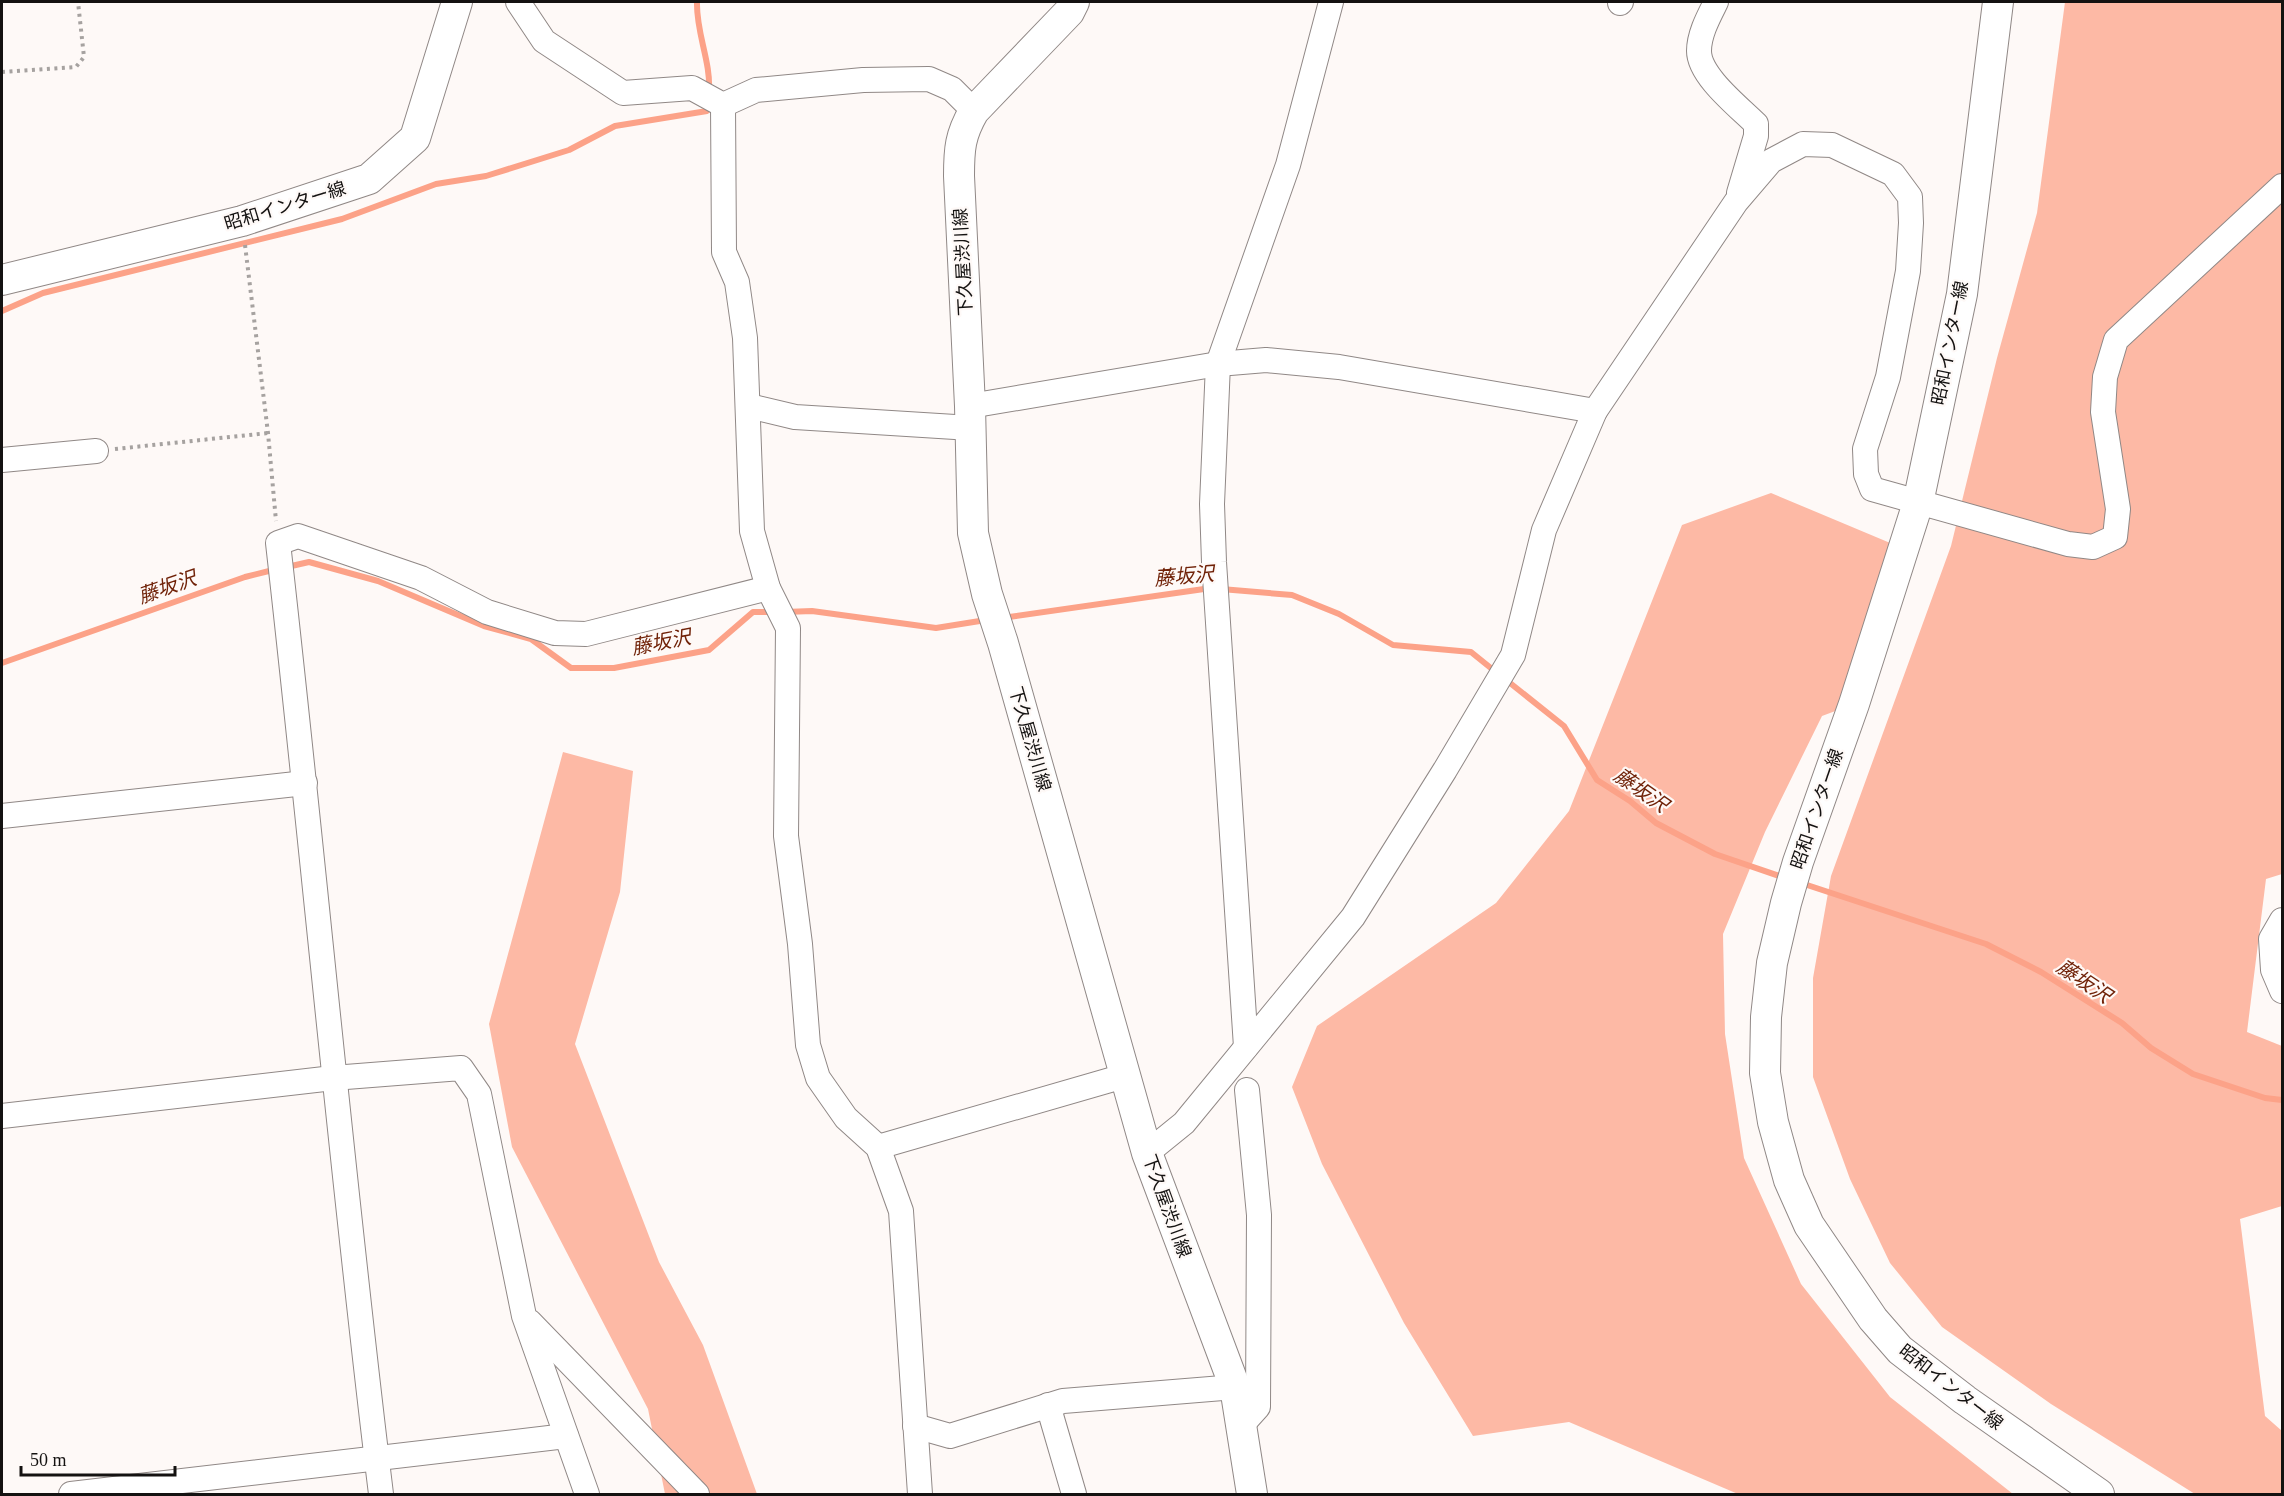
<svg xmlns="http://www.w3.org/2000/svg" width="2284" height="1496" font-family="'Times New Roman','Noto Sans JP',serif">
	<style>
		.green { fill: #fdb9a5 }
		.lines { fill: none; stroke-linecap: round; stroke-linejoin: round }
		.stream { stroke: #fca288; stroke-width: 6 }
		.minor-casing { stroke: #908886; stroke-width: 26 }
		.major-casing { stroke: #908886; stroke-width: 32 }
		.path { stroke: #a6a2a0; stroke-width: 4; stroke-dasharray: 3 4.5; stroke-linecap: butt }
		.minor { stroke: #fff; stroke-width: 24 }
		.major { stroke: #fff; stroke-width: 30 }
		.labels { text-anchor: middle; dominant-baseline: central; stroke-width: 4.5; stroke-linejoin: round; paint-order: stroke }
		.street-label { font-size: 18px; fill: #141211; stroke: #fef9f7 }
		.water-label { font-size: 20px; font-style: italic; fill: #702208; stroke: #fef9f7 }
	</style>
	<rect width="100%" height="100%" fill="#fef9f7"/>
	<g class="green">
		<path d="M2065,2H2282V874L2266,879L2247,1032L2282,1046V1206L2240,1219L2265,1416L2282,1431V1494H2195L2051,1404L1942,1327L1890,1263L1850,1179L1813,1077V978L1831,876L1951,546L1997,358L2037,213Z"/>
		<path d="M1771,493L1895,545L1854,704L1822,716L1765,832L1723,934L1725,1034L1744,1158L1801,1284L1890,1397L2013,1494H1738L1569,1422L1473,1436L1404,1323L1322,1164L1292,1087L1317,1026L1496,903L1569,811L1682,525Z"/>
		<path d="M563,752L633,771L620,892L575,1044L659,1262L703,1345L757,1494H665L648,1409L512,1147L489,1024Z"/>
	</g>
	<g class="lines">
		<g class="stream">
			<path d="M697,2C696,33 711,61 709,92"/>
			<path d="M2,311L43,293L342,219L436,184L486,176L569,150L615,126L707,111L708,102"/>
			<path d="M287,567L309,562L378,581L484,626L531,639L571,668H614L709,650L753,612H775"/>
			<path d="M1221,589L1292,595L1339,614L1393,645L1471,652L1497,673"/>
			<path d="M785,612L812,611L936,628L986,620"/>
			<path d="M1002,618L1211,588"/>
			<path d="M2,663L245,577L277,569"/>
			<path d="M1505,679L1564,726L1597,780L1630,801L1656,823L1715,854L1785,878"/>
			<path d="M1801,883L1986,944L2041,972L2122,1023L2151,1048L2193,1074L2265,1098L2282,1100"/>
		</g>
		<g class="minor-casing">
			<g id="minor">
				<path d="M518,2L544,41L623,93L692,88L723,105L756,90L863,80L929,79L952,89L974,111"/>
				<path d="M1716,2C1709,16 1699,34 1699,51C1699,76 1739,107 1756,124V136L1739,193"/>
				<path d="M1620,3L1621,2"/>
				<path d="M723,105L724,252L737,282L745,338L752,531L768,588L788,628L786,836L800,944L808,1045L818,1078L846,1118L878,1147L901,1211L920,1494"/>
				<path d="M749,406L795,417L971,428"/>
				<path d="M970,406L1218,364L1266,360L1339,367L1595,411"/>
				<path d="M2,460L96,451"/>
				<path d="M2,816L305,783"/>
				<path d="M2282,920L2271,939L2273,970L2282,991"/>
				<path d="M1246,1047L1214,562L1212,504L1218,364L1288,165L1331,2"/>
				<path d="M2,1116L333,1078L461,1068L479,1094L524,1316L587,1494"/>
				<path d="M878,1147L1124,1076"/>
				<path d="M1147,1153L1184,1123L1353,917L1445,770L1513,655L1544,530L1595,411L1736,202L1771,161L1803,144L1832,145L1893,174L1910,197L1911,223L1908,271L1888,377L1865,449L1866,474L1872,489L2068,544L2093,547L2115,537L2118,509L2103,412L2105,377L2116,340L2282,186"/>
				<path d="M530,1322L697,1494"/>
				<path d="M1048,1405L1074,1494"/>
				<path d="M915,1426L950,1436L1063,1401L1235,1387"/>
				<path d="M1240,1427L1258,1407L1259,1215L1247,1090"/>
				<path d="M71,1494L566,1436"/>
				<path d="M381,1494C342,1178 314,860 278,543L298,536L421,578L487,612L555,633L586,634L768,588"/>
			</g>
		</g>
		<g class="major-casing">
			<g id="major">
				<path d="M1074,2L1069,12L974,111C960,135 959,149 959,176L970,406L973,533L987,594L1003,643L1147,1153L1235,1387L1252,1494"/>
				<path d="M1998,2L1962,294L1918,503L1854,704L1798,862L1786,903L1772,963L1766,1017L1765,1073L1773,1122L1789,1180L1809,1225L1873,1319L1900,1350L1965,1400L2099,1494"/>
				<path d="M2,280L242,221L369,179L415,138L457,2"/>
			</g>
		</g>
		<g class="path">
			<path d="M2,72L76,67L84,57L78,2"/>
			<path d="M245,245L268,433L276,521"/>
			<path d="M115,449L268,433"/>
		</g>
		<use href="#minor" class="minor"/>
		<use href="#major" class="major"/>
	</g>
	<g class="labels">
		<g class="street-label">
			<text transform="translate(285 206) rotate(-17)">昭和インター線</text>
			<text transform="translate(963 262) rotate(-93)">下久屋渋川線</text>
			<text transform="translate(1950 343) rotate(-79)">昭和インター線</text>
			<text transform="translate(1030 739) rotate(74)">下久屋渋川線</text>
			<text transform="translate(1817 809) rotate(-71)">昭和インター線</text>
			<text transform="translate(1167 1206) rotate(70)">下久屋渋川線</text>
			<text transform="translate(1951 1387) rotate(38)">昭和インター線</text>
		</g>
		<g class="water-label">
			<text transform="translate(1184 576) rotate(-5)">藤坂沢</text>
			<text transform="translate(167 587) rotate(-19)">藤坂沢</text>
			<text transform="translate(661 642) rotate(-11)">藤坂沢</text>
			<text transform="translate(1641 790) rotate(35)">藤坂沢</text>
			<text transform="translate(2084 981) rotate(34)">藤坂沢</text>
		</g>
	</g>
	<rect width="2284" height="1496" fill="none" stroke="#141211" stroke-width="6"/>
	<path d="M21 1466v9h154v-9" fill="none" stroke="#141211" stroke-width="3"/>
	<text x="30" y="1466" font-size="18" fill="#141211" stroke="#fef9f7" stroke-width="4.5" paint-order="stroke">50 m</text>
</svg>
